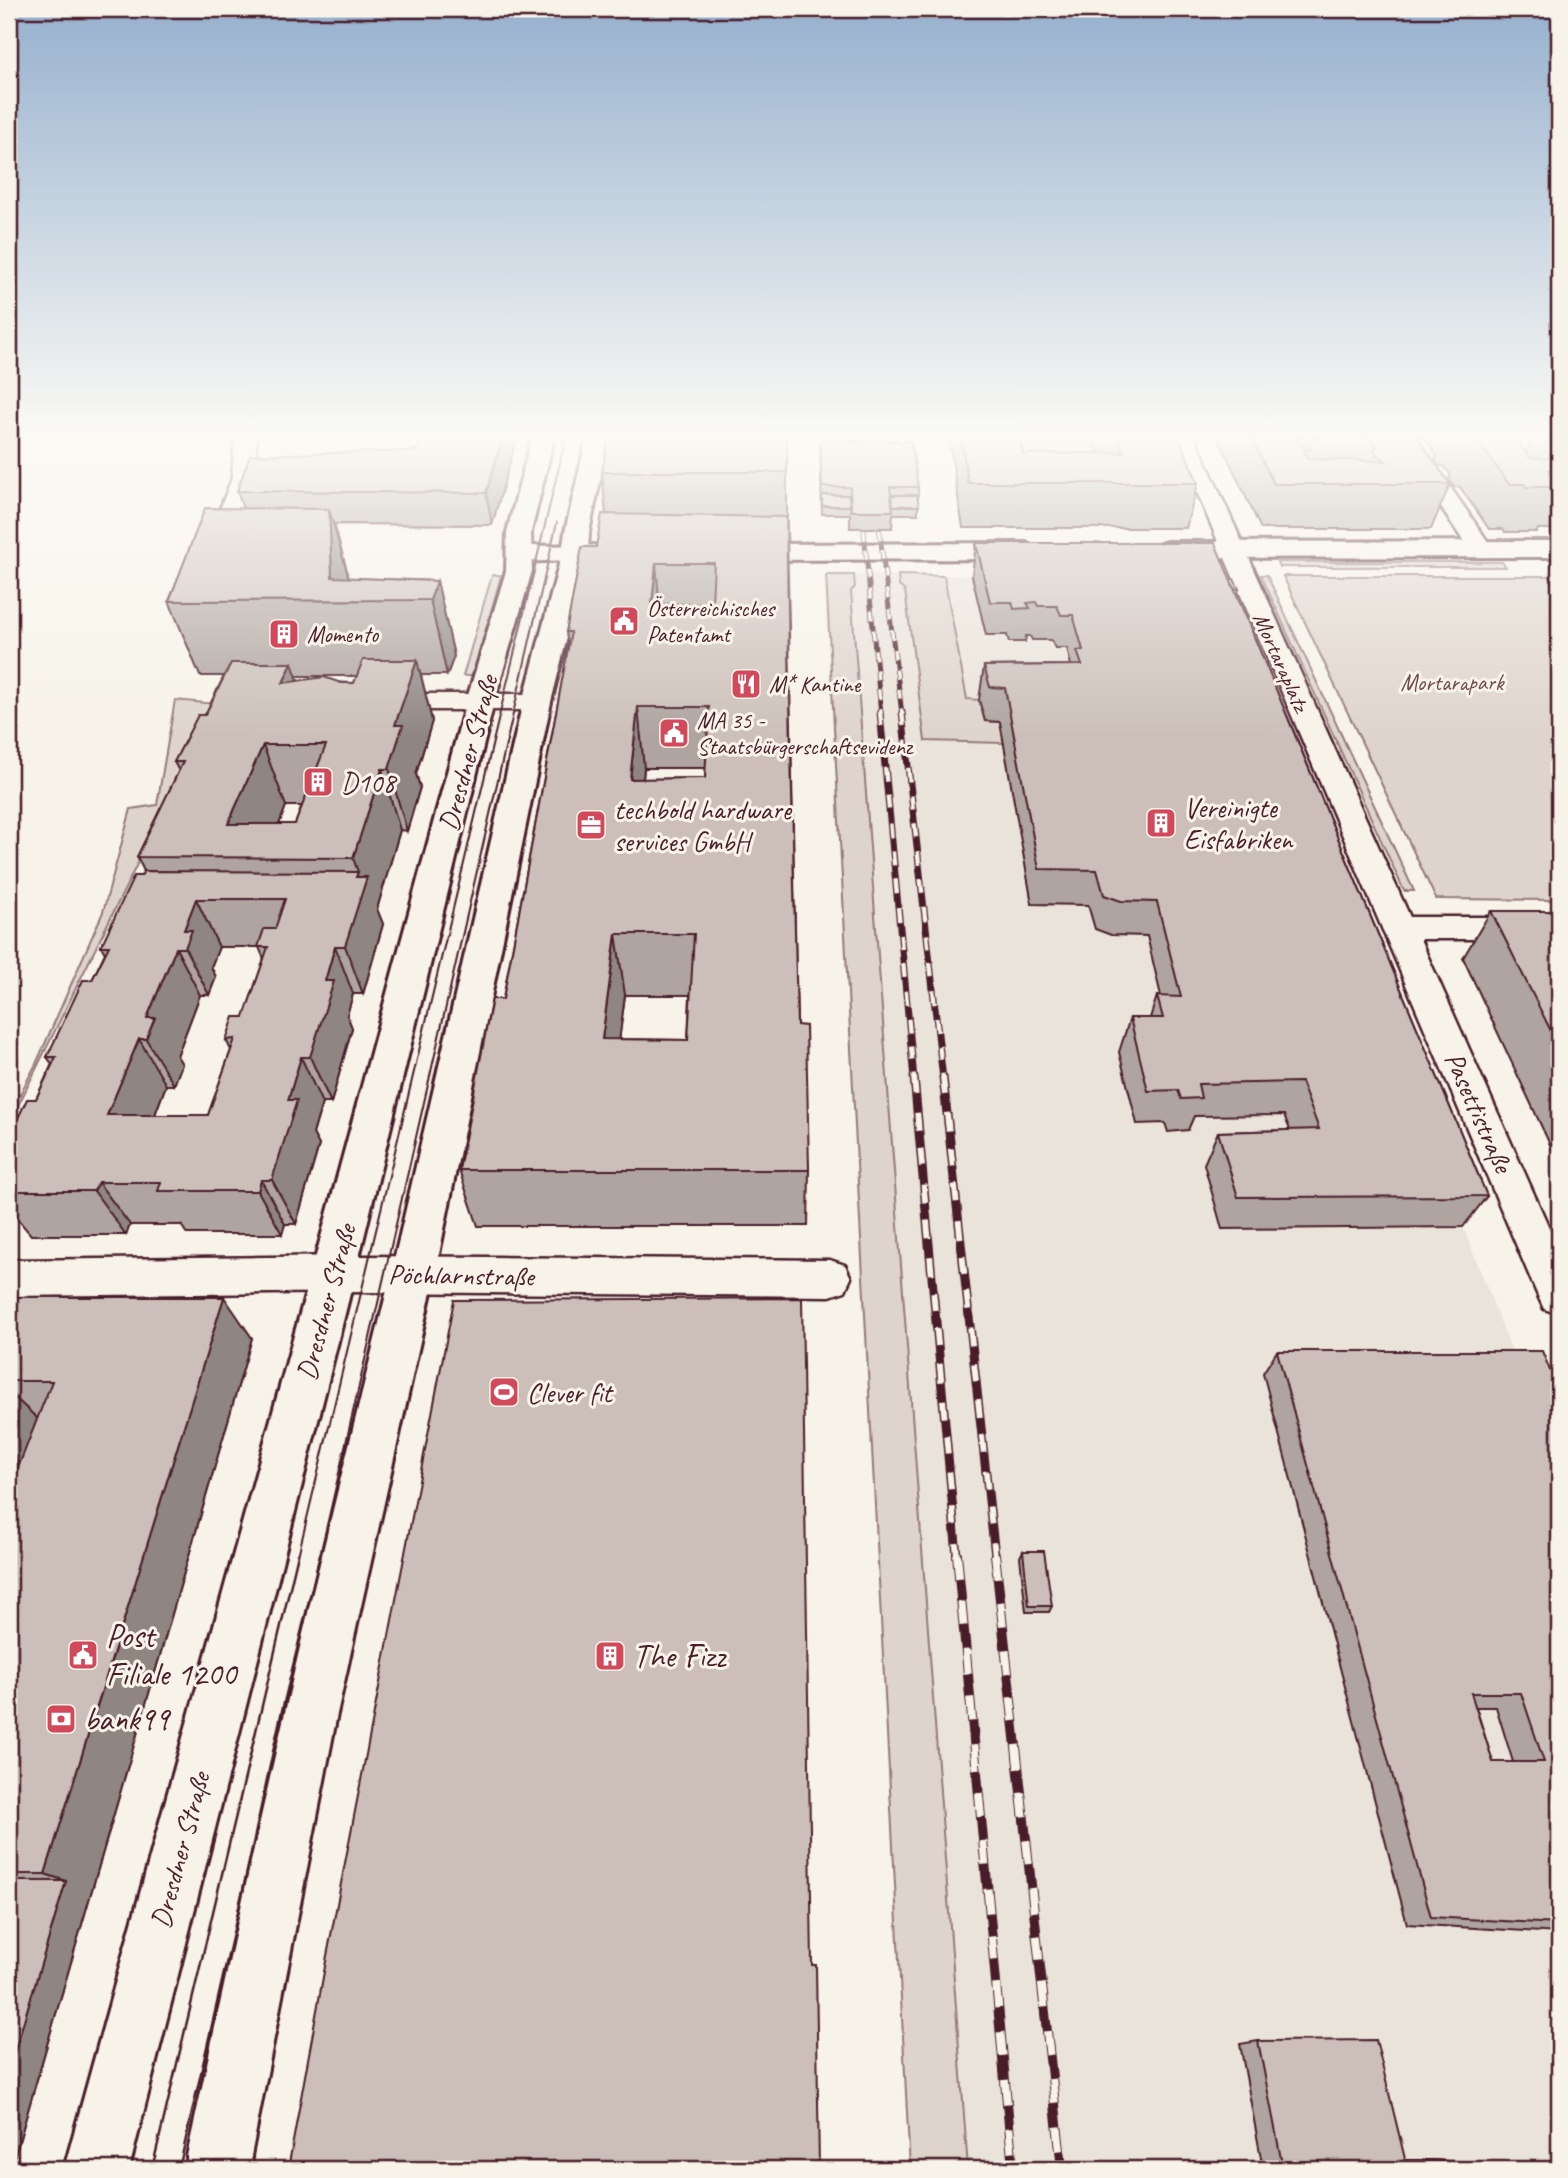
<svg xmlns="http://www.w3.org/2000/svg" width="1568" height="2178" font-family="Caveat,sans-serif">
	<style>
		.built { fill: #eae3da }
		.green { fill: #ded4cc; stroke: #947a7c; stroke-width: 2 }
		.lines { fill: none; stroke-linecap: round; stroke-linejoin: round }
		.minor-casing { stroke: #4a1f2b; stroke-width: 5 }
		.tertiary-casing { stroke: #4a1f2b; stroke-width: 6 }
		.secondary-casing { stroke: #4a1f2b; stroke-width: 6 }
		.minor { fill: #f7f3e8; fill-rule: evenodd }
		.tertiary { fill: #f7f3e8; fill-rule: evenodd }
		.secondary { fill: #f7f3e8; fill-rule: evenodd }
		.tram-far1 { stroke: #4a1f2b; stroke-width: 2 }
		.tram { stroke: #4a1f2b; stroke-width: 2.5 }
		.rail-far3-casing { stroke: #4a1f2b; stroke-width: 5 }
		.rail-far2-casing { stroke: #4a1f2b; stroke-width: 7 }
		.rail-far1-casing { stroke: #4a1f2b; stroke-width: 9 }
		.rail-casing { stroke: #4a1f2b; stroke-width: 10 }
		.rail-far3 { stroke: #f7f3e8; stroke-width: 3.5; stroke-dasharray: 10; stroke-linecap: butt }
		.rail-far2 { stroke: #f7f3e8; stroke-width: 4.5; stroke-dasharray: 14; stroke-linecap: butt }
		.rail-far1 { stroke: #f7f3e8; stroke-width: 6; stroke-dasharray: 18; stroke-linecap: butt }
		.rail { stroke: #f7f3e8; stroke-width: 8; stroke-dasharray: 24; stroke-linecap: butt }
		.wall { fill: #afa49f; stroke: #4a1f2b; stroke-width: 2; fill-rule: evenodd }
		.shaded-wall { fill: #8f8682; stroke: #4a1f2b; stroke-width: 2 }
		.building { fill: #ccbfb9; stroke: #4a1f2b; stroke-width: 2; fill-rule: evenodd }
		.labels { text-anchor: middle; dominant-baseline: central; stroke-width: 6; stroke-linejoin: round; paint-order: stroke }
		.far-poi-label { font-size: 23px; fill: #4a1f2b; stroke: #f7f3e8; text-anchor: start }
		.far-street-label { font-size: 23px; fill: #4a1f2b; stroke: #f7f3e8 }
		.far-park-label { font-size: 23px; fill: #6f4c53; stroke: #f7f3e8 }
		.street-label { font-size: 28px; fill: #4a1f2b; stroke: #f7f3e8 }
		.poi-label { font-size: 28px; fill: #4a1f2b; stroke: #f7f3e8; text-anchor: start }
		.near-poi-label { font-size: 33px; fill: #4a1f2b; stroke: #f7f3e8; text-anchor: start }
	</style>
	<rect width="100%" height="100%" fill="#f7f3e8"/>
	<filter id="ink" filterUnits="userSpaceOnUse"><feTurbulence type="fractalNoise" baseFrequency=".0143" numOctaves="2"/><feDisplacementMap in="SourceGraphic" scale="14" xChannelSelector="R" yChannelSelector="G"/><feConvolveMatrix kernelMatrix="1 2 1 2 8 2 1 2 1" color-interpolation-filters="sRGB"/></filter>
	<g filter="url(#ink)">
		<path class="built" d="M854,575L1206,576L1559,1470V2169H968L851,591L855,587Z"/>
		<g class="green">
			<path d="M1001,433H1093L1109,481L1049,493Z"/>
			<path d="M1277,562H1502L1506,567H1279Z"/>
			<path d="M492,575H501L473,676H463Z"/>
			<path d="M826,575H854L855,587L851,591L968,2169H910Z"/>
			<path d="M898,575L944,576L967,699L979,700L985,721L1000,722L1004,743L925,741L905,591L899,586Z"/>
			<path d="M1261,575H1267L1414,891H1404Z"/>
			<path d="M1283,576H1559V900L1436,899Z"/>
			<path d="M175,700L216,704L9,1124V1115L36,1064L103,912L131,809L157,805Z"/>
		</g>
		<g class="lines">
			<g class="minor-casing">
				<g id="minor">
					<path d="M235,433H257L254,478L237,527L233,532H217L213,527L232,478Z"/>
					<path d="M1172,433H1193L1410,917H1559V939H1420L1559,1250V1314L1544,1309L1538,1296Z"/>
					<path d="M1392,433H1413L1493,549L1490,554L1481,556L1472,554Z"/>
					<path d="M377,694H537L547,696L551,702L547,708L537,710H377L367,708L363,702L367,696Z"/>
					<path d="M364,1256L830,1260L845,1265L851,1278L845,1291L830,1296L364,1292L9,1296V1260Z"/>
				</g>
			</g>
			<g class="tertiary-casing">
				<g id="tertiary">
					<path d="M1559,541V557L1166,558L1157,555L1153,550L1157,545L1166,542Z"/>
					<path d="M1026,543L1035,546L1039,551L1035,556L1026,559L736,560L727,557L723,552L727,547L736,544Z"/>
					<path d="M613,545L622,548L626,553L622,558L520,562L511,559L507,554L511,549L520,546Z"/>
				</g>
			</g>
			<g class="secondary-casing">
				<g id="secondary">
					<path d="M533,433H555L531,532L532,571L494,702L355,1274L129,2169H64L311,1274L466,702L506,571L507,532Z"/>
					<path d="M588,433H610L589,532L588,553L551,702L435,1274L337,1714L251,2156L253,2169H188L187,2156L283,1714L391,1274L523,702L562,553L565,532Z"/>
				</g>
			</g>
			<use href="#minor" class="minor"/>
			<use href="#tertiary" class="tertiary"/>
			<use href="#secondary" class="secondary"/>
			<g class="tram-far1">
				<path d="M298,1556L567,433"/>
				<path d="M320,1556L557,522"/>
			</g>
			<g class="tram">
				<path d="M152,2169L298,1554"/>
				<path d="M179,2169L320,1554"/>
			</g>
			<g class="rail-far3-casing">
				<g id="rail-far3">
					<path d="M855,433L858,461"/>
					<path d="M869,433L872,461"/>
					<path d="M862,510L881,714"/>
					<path d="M877,510L902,714"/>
				</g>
			</g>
			<g class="rail-far2-casing">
				<g id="rail-far2">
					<path d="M880,712L914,1079"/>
					<path d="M902,712L943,1079"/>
				</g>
			</g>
			<g class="rail-far1-casing">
				<g id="rail-far1">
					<path d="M914,1077L957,1556"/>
					<path d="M943,1077L995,1556"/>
				</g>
			</g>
			<g class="rail-casing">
				<g id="rail">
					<path d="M957,1554L1013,2169"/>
					<path d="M995,1554L1062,2169"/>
				</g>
			</g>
			<use href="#rail-far3" class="rail-far3"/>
			<use href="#rail-far2" class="rail-far2"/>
			<use href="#rail-far1" class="rail-far1"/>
			<use href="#rail" class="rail"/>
		</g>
		<g class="wall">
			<path d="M265,433H306V435H266Z"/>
			<path d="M395,433H518L492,525L334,524L349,578L437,581L454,656L447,675H421L432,721L416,774L420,787L407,831L400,830L377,909L383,924L363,994H353L347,1015L352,1028L331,1103H322L313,1134L319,1145L296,1224H285L282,1234H187L181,1225H130L126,1235H31L9,1209V1137L36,1099L52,1064L47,1057L92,980L105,953L101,946L144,871L137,857L179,771L174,762L205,715L224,676H200L169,601L243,508L237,491L416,451L425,435H395ZM296,676H357L354,683L298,681ZM286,806H302L295,824H279ZM219,947H259L264,959L244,1017L226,1040L231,1050L208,1115H155L166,1085H174L182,1064L177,1056L200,995H209L216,977L211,967Z"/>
			<path d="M787,433V530L797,1025L809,1170L808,1226H478L459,1170L503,999L568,648L566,632L596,547L606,514L602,472ZM644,768H706L705,778L643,779ZM625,995H690L688,1040L619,1039Z"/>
			<path d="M832,433H849L850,441H878L877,433H893L894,437L918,487V514H893L892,528H850V514H822L820,441H830L832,438Z"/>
			<path d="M948,433H1018L1023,454L1098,453L1091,433H1177L1198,483L1186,528H963Z"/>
			<path d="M1216,433H1414L1450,484L1431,529H1261Z"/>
			<path d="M1417,433H1511L1526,453L1535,433H1559V529H1538L1537,532H1505L1503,529H1489L1460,487H1454L1449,479L1451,475L1444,466H1440L1435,460L1437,456L1423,436H1419Z"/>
			<path d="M976,543L1230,579L1239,589L1237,595L1487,1196L1463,1227L1222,1229L1204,1164L1218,1132L1290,1130L1284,1115L1194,1116L1188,1130L1168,1132L1165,1123L1137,1124L1119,1052L1130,1018H1150L1157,996H1161L1147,936L1111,935L1095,929L1088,905L1032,904L1000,722L985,721L979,700L984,666L1071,665L1067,648H1055L1051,640H1032L1030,636H1026L1025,642H1009L1007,635H986L972,576Z"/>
			<path d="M1491,911H1559V1164L1463,958Z"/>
			<path d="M9,1297L252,1338L11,2169H9Z"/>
			<path d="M1277,1351L1559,1392V1933L1407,1924L1263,1373ZM1476,1707H1496L1513,1762H1493Z"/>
			<path d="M1023,1551L1052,1606L1049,1612H1026L1020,1557Z"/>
			<path d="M1258,2041L1406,2160H1435L1462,2162L1465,2169H1263L1240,2044Z"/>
		</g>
		<g class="shaded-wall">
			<path d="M504,433H518L492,525L486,493Z"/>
			<path d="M329,509L350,582L332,577Z"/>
			<path d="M656,563L661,623L652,604Z"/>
			<path d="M437,581L454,656L447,675L430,600Z"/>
			<path d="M417,660L432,721L416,774L420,787L407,831L389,769L395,725Z"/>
			<path d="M292,663L313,724L283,683Z"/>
			<path d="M638,707L644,768L637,840L630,779Z"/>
			<path d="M263,745L286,806L266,858L228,824Z"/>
			<path d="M382,769L400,830L377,909L383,924L363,994L345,946L356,877L358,872L353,858Z"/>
			<path d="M196,899L219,947L211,967L216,977L209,995L185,948L184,930Z"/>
			<path d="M616,934L625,995L612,1098L602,1039Z"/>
			<path d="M335,946L353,994L347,1015L352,1028L331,1103L310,1057L325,981Z"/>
			<path d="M176,948L200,995L177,1056L182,1064L174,1085L146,1039L147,1018Z"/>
			<path d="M139,1039L166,1085L138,1160L107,1115Z"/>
			<path d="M301,1057L322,1103L313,1134L319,1145L296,1224L272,1180L288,1100Z"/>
			<path d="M261,1180L285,1224L282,1234L258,1191Z"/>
			<path d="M98,1182L130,1225L126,1235L94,1191Z"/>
			<path d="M224,1297L252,1338L11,2169H9V2070L66,1881L45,1874Z"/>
			<path d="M9,1392L39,1420L47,1488L9,1455Z"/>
		</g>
		<g class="building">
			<path d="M426,433H504L486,493L237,491L250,455L416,451Z"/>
			<path d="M609,433H787V472H602Z"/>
			<path d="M833,433H849L850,441H830L833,437Z"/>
			<path d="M878,433H893L894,437L898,441H879Z"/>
			<path d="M960,433H1018L1023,454L1124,453L1116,433H1177L1198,483H968Z"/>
			<path d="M1249,433H1414L1450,484H1274ZM1370,437L1377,447L1374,450L1376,454L1386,461L1308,459L1303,449H1311L1309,445H1301L1296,438Z"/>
			<path d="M1470,433H1511L1530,458L1559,459V484H1556L1558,487H1526L1524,484H1509L1478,442H1472L1467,435H1472Z"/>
			<path d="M820,441H911L918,487H890L893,511H851L850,487H822Z"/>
			<path d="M822,495H849L850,506H822Z"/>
			<path d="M891,495H917L919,506H893Z"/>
			<path d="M205,508L329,509L332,577L437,581L430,600L169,601Z"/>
			<path d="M602,514L786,517L797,1025L806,1026L809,1170H459L492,999H503L571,632H566L582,547H596ZM656,563H714L712,604H652ZM638,707H709L705,778L630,779ZM616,934H694L688,1040L602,1039Z"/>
			<path d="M976,543H1215L1487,1196L1238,1197L1218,1132L1319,1129L1301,1082L1198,1084L1201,1098L1181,1099L1178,1090L1148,1091L1130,1018H1163L1157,996L1181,997L1157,902L1121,901L1104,895L1097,870L1039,869L1005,688L990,687L984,666L1082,665L1077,651L1083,650L1073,615H1061L1057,606H1038L1036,602L1027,603L1030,608L1014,609L1012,602H990Z"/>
			<path d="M1230,579H1234L1239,589H1235Z"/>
			<path d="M363,660H417L395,725H403L389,769H382L353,858L137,857L183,762H174L198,715H205L231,663H292L283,683L324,677L341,683H354ZM263,745H326L295,824H228Z"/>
			<path d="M144,871L358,872L356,877H367L345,946H335L325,981H334L310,1057H301L288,1100H297L272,1180H261L258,1191H158L161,1182H98L94,1191H9V1137L27,1099H36L56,1057H47L83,980H92L109,946H101L134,876H141ZM196,899H285L275,929H264L258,947H268L244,1017H234L226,1040L235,1039L208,1115H107L139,1039H146L155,1018H147L176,948H185L192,930H184Z"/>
			<path d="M1491,911H1559V1047Z"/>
			<path d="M9,1297H224L45,1874H9V1491L52,1381H9Z"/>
			<path d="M802,1298L812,1965H816L819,2169H288L326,1961L454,1300Z"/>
			<path d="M1277,1351H1542L1559,1392V1924L1431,1917ZM1471,1693H1521L1544,1762H1493Z"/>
			<path d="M9,1422H17L9,1443Z"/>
			<path d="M1023,1551H1044L1052,1606H1029Z"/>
			<path d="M9,1881H66L9,2070Z"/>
			<path d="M1376,2040L1406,2163L1462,2162L1465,2169H1283L1258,2041Z"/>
		</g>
	</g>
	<linearGradient id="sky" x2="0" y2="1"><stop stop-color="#96b0ce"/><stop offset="0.59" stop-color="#fbfaf5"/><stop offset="1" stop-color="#fbfaf5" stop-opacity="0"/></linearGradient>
	<rect width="1568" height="738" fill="url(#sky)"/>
	<defs>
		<g id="civic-square" transform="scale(1.575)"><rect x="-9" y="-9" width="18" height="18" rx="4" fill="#d1495b" stroke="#f7f3e8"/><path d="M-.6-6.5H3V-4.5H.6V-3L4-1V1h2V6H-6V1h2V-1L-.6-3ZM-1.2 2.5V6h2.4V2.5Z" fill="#fff"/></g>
		<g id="building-square" transform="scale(1.575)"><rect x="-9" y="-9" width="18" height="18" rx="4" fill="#d1495b" stroke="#f7f3e8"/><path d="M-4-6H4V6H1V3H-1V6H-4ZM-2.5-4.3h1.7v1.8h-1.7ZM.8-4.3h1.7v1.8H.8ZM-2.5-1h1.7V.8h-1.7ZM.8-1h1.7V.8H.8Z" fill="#fff"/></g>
		<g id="restaurant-square" transform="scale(1.575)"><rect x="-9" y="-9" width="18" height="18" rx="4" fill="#d1495b" stroke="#f7f3e8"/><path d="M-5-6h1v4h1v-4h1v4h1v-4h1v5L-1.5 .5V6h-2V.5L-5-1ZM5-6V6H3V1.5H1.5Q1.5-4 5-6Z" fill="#fff"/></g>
		<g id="office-square" transform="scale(1.575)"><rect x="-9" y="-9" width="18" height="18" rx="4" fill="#d1495b" stroke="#f7f3e8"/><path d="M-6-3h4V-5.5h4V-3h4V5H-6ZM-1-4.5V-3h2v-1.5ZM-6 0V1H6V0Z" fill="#fff"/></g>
		<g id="stadium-square" transform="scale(1.575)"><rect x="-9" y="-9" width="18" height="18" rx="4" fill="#d1495b" stroke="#f7f3e8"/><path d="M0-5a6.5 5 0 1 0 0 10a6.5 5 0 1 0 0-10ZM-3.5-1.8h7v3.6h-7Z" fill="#fff"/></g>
		<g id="bank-square" transform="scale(1.575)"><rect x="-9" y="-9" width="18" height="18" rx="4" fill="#d1495b" stroke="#f7f3e8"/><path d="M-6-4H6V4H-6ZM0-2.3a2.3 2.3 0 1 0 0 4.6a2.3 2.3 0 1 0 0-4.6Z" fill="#fff"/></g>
	</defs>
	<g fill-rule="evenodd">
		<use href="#civic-square" x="624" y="621"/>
		<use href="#building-square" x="284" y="634"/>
		<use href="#restaurant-square" x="746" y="684"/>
		<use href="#civic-square" x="674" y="733"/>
		<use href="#building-square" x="318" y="782"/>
		<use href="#building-square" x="1161" y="823"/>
		<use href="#office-square" x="591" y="825"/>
		<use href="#stadium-square" x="504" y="1392"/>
		<use href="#civic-square" x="83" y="1655"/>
		<use href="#building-square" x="610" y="1656"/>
		<use href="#bank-square" x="61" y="1719"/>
	</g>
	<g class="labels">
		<g class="far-poi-label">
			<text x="647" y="608">Österreichisches<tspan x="647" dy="26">Patentamt</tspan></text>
			<text x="307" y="634">Momento</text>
			<text x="769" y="684">M* Kantine</text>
			<text x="697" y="720">MA 35 -<tspan x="697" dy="26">Staatsbürgerschaftsevidenz</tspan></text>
		</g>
		<g class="far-street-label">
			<text transform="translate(1281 662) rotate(66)">Mortaraplatz</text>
		</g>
		<g class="far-park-label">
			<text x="1452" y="682">Mortarapark</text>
		</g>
		<g class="street-label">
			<text transform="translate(468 753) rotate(-75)">Dresdner Straße</text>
			<text transform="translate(1479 1112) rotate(66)">Pasettistraße</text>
			<text transform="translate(461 1275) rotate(1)">Pöchlarnstraße</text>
			<text transform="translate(326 1302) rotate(-75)">Dresdner Straße</text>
			<text transform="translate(180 1850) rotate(-75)">Dresdner Straße</text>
		</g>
		<g class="poi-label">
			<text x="341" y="782">D108</text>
			<text x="1184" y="807">Vereinigte<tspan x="1184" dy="32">Eisfabriken</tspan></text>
			<text x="614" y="809">techbold hardware<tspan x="614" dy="32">services GmbH</tspan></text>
			<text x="527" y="1392">Clever fit</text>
		</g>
		<g class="near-poi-label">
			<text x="106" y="1636">Post<tspan x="106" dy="38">Filiale 1200</tspan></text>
			<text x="633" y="1656">The Fizz</text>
			<text x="84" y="1719">bank99</text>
		</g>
	</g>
	<rect width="1568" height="2178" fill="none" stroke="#f7f3e8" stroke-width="35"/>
	<rect x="18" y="18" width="1533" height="2143" fill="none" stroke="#4a1f2b" stroke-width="2.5" filter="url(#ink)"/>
</svg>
